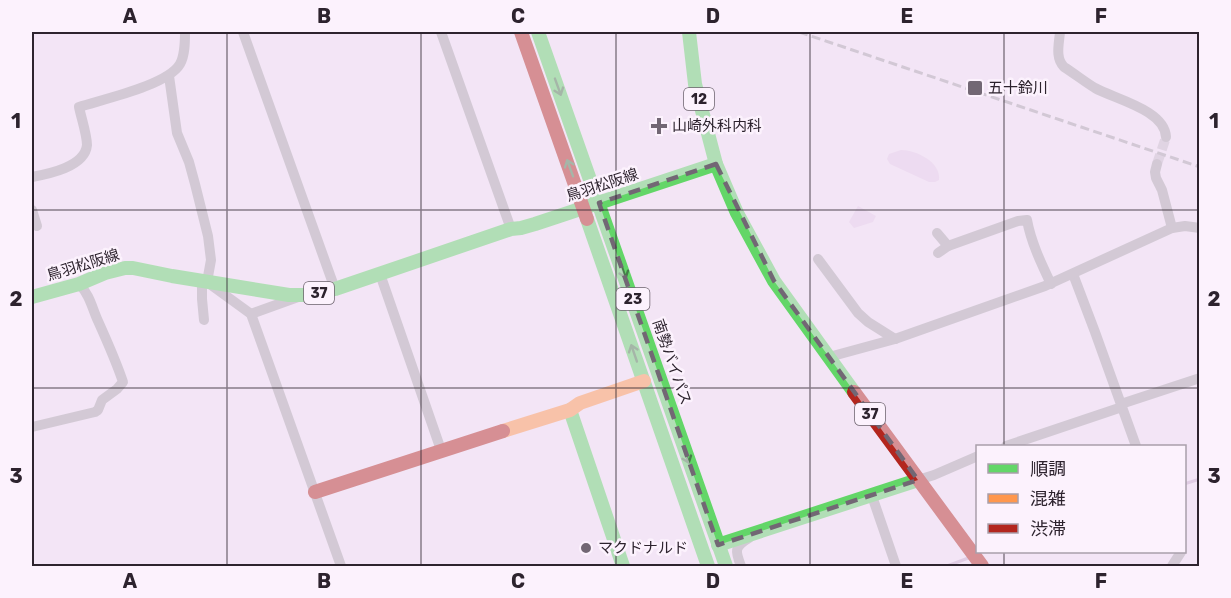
<svg xmlns="http://www.w3.org/2000/svg" width="1231" height="598" font-family="Rubik,'Noto Sans JP',sans-serif">
	<style>
		.green { fill: #e7ceea }
		.lines { fill: none; stroke-linecap: round; stroke-linejoin: round }
		.stream { stroke: #cbaece; stroke-width: 3 }
		.street-tunnel { stroke: #cbbecd; stroke-width: 10; stroke-dasharray: 10 5; stroke-linecap: butt }
		.street { stroke: #ada7ae; stroke-width: 10 }
		.fast { stroke: #63d668; stroke-width: 14 }
		.slow { stroke: #ff974d; stroke-width: 14 }
		.jam { stroke: #b3261e; stroke-width: 14 }
		.rail { stroke: #aca4ae; stroke-width: 3; stroke-dasharray: 9 4.5; stroke-linecap: butt }
		.oneway { stroke: #487c4b }
		.marked { fill: none; stroke: #726774; stroke-width: 4.5; stroke-dasharray: 12 8; stroke-linejoin: round }
		.grid { fill: none; stroke: #2d232e; stroke-width: 1.5; stroke-opacity: 0.55 }
		.poi-dot { fill: #726774; stroke: #fcf2fd; stroke-width: 2 }
		.labels { text-anchor: middle; dominant-baseline: central; stroke-width: 5; stroke-linejoin: round; paint-order: stroke }
		.shield { fill: #fcf2fd; stroke: #6b616c; stroke-width: 1.5 }
		.shield-label { font-size: 14px; font-weight: bold; fill: #2d232e }
		.poi-label { font-size: 15px; fill: #2d232e; stroke: #fcf2fd; text-anchor: start }
		.street-label { font-size: 15px; fill: #2d232e; stroke: #fcf2fd }
		.neatline { fill: none; stroke: #2d232e; stroke-width: 2 }
		.grid-label { font-size: 20px; text-anchor: middle; font-weight: bold; fill: #2d232e }
	</style>
	<rect width="100%" height="100%" fill="#f3e5f5"/>
	<g class="green">
		<path d="M901,150C916,150 941,162 939,180L935,182H929L890,164L887,159L889,154Z"/>
		<path d="M858,206L876,216L873,222L854,228L849,222Z"/>
	</g>
	<g class="lines">
		<g class="stream">
			<path d="M1184,484L1200,479"/>
			<path d="M947,566L971,557"/>
		</g>
		<path class="street-tunnel" d="M1157,164L1166,137"/>
		<g class="street">
			<path d="M243,32L335,289"/>
			<path d="M441,32L511,229"/>
			<path d="M1060,32C1059,44 1055,58 1064,67C1075,74 1085,82 1095,88C1115,99 1165,110 1166,137"/>
			<path d="M169,76L177,133L189,162L195,184L208,236L211,260L207,282L251,314L341,566"/>
			<path d="M1157,164L1155,172L1156,178L1162,190L1172,228"/>
			<path d="M32,177C48,174 85,167 87,145C87,135 81,117 79,107C104,99 168,85 180,64C185,55 185,42 185,32"/>
			<path d="M32,210L37,226"/>
			<path d="M937,233L948,246"/>
			<path d="M938,253L948,246L1018,221L1027,220C1031,242 1041,263 1051,284"/>
			<path d="M818,259L858,313L868,322L895,339"/>
			<path d="M380,274L441,450"/>
			<path d="M1073,274L1095,332L1136,446"/>
			<path d="M202,281V299L204,320"/>
			<path d="M251,314L298,297"/>
			<path d="M829,357L895,339L1045,286L1172,228L1185,226L1200,228"/>
			<path d="M1121,404L1200,378"/>
			<path d="M32,427L95,412L98,410L102,400L117,389L123,382C116,361 107,341 98,321C92,308 90,295 79,284"/>
			<path d="M1006,446L1122,407"/>
			<path d="M918,480L934,475L978,456"/>
			<path d="M872,496L896,566"/>
			<path d="M741,566C735,551 734,547 749,538"/>
			<path d="M1172,566L1181,552"/>
		</g>
		<g class="fast">
			<path d="M538,32L726,566"/>
			<path d="M689,32L695,84L716,164L737,213L774,281L854,392"/>
			<path d="M587,219L708,566"/>
			<path d="M32,297L79,284L105,273L125,268H133L172,276L289,295H309L335,289L511,229L521,228L535,224L716,164"/>
			<path d="M570,410L623,566"/>
			<path d="M718,545L918,480"/>
		</g>
		<path class="slow" d="M503,431L570,410L580,403L644,381"/>
		<g class="jam">
			<path d="M521,32L587,219"/>
			<path d="M854,392L982,566"/>
			<path d="M315,492L503,431"/>
		</g>
		<path class="rail" d="M799,32L1200,167"/>
	</g>
	<defs><path id="oneway-shaft" d="M-6 0H5M1.5-3L5.5 0L1.5 3" fill="none" stroke-width="1.6" stroke-linecap="round" stroke-linejoin="round" transform="scale(1.5)"/></defs>
	<g class="oneway">
		<use href="#oneway-shaft" transform="translate(558 87) rotate(70)"/>
		<use href="#oneway-shaft" transform="translate(570 168) rotate(-110)"/>
		<use href="#oneway-shaft" transform="translate(623 270) rotate(71)"/>
		<use href="#oneway-shaft" transform="translate(634 353) rotate(-109)"/>
		<use href="#oneway-shaft" transform="translate(686 455) rotate(70)"/>
	</g>
	<path d="M0 0H1231V598H0ZM716,164L774,281L918,480L718,545L599,203Z" fill="#f3e5f5" fill-opacity=".55" fill-rule="evenodd"/>
	<path class="marked" d="M716,164L774,281L918,480L718,545L599,203Z"/>
	<path class="grid" d="M227,32V566M421,32V566M616,32V566M810,32V566M1004,32V446M32,210H1200M32,388H1200M1004,552V566"/>
	<g class="poi-dot">
		<rect x="967" y="80" width="16" height="16" rx="3"/>
		<path d="M656 117h6v6h6v6h-6v6h-6v-6h-6v-6h6z"/>
		<circle cx="586" cy="548" r="6"/>
	</g>
	<g class="labels">
		<g class="shield">
			<rect x="684" y="88" width="30" height="22" rx="4.5"/>
			<rect x="304" y="282" width="30" height="22" rx="4.5"/>
			<rect x="616.5" y="288" width="33" height="22" rx="4.5"/>
			<rect x="855" y="403" width="30" height="22" rx="4.5"/>
		</g>
		<g class="shield-label">
			<text x="699" y="99">12</text>
			<text x="319" y="293">37</text>
			<text x="633" y="299">23</text>
			<text x="870" y="414">37</text>
		</g>
		<g class="poi-label">
			<text x="988" y="88">五十鈴川</text>
			<text x="672" y="126">山崎外科内科</text>
			<text x="598" y="548">マクドナルド</text>
		</g>
		<g class="street-label">
			<text transform="translate(602 185) rotate(-18)">鳥羽松阪線</text>
			<text transform="translate(83 265) rotate(-17)">鳥羽松阪線</text>
			<text transform="translate(672 362) rotate(71)">南勢バイパス</text>
		</g>
	</g>
	<rect width="1231" height="598" fill="none" stroke="#fcf2fd" stroke-width="66"/>
	<rect x="976" y="445" width="210" height="108" fill="#fcf2fd" stroke="#a99faa" stroke-width="1.5"/>
	<rect x="988" y="464" width="30" height="9" fill="#63d668" stroke="#a99faa" stroke-width="1.5"/>
	<text x="1030" y="475" font-size="18" fill="#2d232e">順調</text>
	<rect x="988" y="494" width="30" height="9" fill="#ff974d" stroke="#a99faa" stroke-width="1.5"/>
	<text x="1030" y="505" font-size="18" fill="#2d232e">混雑</text>
	<rect x="988" y="524" width="30" height="9" fill="#b3261e" stroke="#a99faa" stroke-width="1.5"/>
	<text x="1030" y="535" font-size="18" fill="#2d232e">渋滞</text>
	<rect x="33" y="33" width="1165" height="532" class="neatline"/>
	<g class="grid-label">
		<text x="130" y="23">A</text>
		<text x="324" y="23">B</text>
		<text x="518" y="23">C</text>
		<text x="713" y="23">D</text>
		<text x="907" y="23">E</text>
		<text x="1101" y="23">F</text>
		<text x="16" y="128">1</text>
		<text x="1214" y="128">1</text>
		<text x="16" y="306">2</text>
		<text x="1214" y="306">2</text>
		<text x="16" y="483">3</text>
		<text x="1214" y="483">3</text>
		<text x="130" y="588">A</text>
		<text x="324" y="588">B</text>
		<text x="518" y="588">C</text>
		<text x="713" y="588">D</text>
		<text x="907" y="588">E</text>
		<text x="1101" y="588">F</text>
	</g>
</svg>
